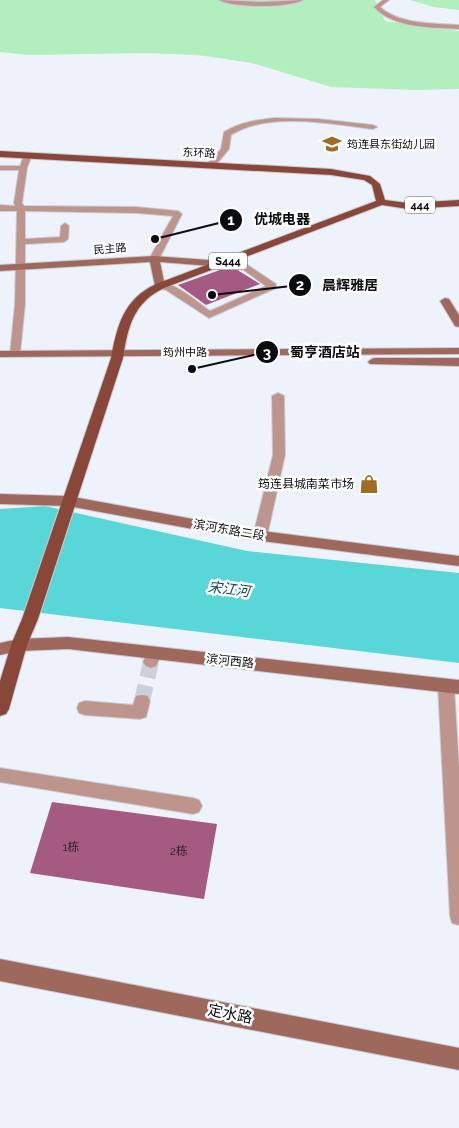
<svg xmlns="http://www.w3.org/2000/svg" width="459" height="1128" font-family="Raleway,'Noto Sans SC',sans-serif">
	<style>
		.green { fill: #b2eebe }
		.water { fill: #59d6d8 }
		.building { fill: #a55a81 }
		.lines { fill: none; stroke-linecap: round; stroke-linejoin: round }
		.street-tunnel { stroke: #ccd0d8; stroke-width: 16; stroke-dasharray: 16 8; stroke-linecap: butt }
		.street-casing { stroke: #cacdd5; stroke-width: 2 }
		.secondary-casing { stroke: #cacdd5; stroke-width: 2 }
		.primary-casing { stroke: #cacdd5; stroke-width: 2 }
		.street { fill: #bd958d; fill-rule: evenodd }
		.secondary { fill: #9f685d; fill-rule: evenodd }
		.primary { fill: #89473a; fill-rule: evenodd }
		.labels { text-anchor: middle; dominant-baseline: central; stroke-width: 5; stroke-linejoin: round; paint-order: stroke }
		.far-poi-label { font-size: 11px; fill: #0b0c0f; stroke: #fff; text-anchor: start }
		.far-street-label { font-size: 11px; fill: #0b0c0f; stroke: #fff }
		.shield { fill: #fff; stroke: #545557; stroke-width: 1 }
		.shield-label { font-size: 11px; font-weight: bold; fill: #0b0c0f }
		.poi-label { font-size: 12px; fill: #0b0c0f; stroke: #fff; text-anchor: end }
		.street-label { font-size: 12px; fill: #0b0c0f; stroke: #fff }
		.near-number-label { font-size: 12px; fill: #32202c }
		.water-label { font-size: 14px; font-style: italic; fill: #114a4b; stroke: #fff }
		.near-street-label { font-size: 15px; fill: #0b0c0f; stroke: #fff }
		.leader { fill: none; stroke: #0b0c0f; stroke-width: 2 }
		.callout-dot { fill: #0b0c0f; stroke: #fff; stroke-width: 2 }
		.mark-label { font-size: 15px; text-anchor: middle; font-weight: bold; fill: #fff }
		.callout-label { font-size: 14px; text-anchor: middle; font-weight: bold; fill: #0b0c0f; stroke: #fff; stroke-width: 5; stroke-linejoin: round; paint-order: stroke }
	</style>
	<rect width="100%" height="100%" fill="#eef2fb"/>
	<g class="green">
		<path d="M0,0H375L385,21L459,31V89L417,90L331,87L252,63L198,55L145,53L28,55L0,52Z"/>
		<path d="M410,0H459V10L434,7Z"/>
	</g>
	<path class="water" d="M45,506L247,551L459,573V663L0,608V509Z"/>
	<g class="building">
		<path d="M231,266L260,284L206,305L178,285Z"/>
		<path d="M52,802L217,824L204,899L30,873Z"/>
	</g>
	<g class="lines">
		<path class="street-tunnel" d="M142,701L151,662"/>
		<g class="street-casing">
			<g id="street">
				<path d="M219,0L261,2L303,0C288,8 234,8 219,0Z"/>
				<path d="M383,0H389L380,7C400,25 434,23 459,25V29C432,27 394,29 374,7Z"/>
				<path d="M275,118L318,119L373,125L377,127L373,129C331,124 268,111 231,135L229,149L214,167H208V163L221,149L224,132C241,122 256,120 275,118Z"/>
				<path d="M25,153L32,155L27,168L22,203L24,206L136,207L178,211L182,214L159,259L154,262L149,259L173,216L136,213L25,211V239L60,237L61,226L65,223L69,226L68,239L64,242L25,244V304L20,354L15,357L10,354L15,304L17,211H0V205L15,206L14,203L19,170H0V166H20Z"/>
				<path d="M234,256L276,284V288L209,318L166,290L157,288L155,286C168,275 198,303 210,311L266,286L231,261V257Z"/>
				<path d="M278,393L284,396L285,455L267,536L265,539H255L253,536L273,455L272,396Z"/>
				<path d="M154,647L159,649L162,653L156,666L151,668L146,666L143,662L149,649Z"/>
				<path d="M446,680L451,682L454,686L459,768V925L452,923L450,916L438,686L441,682Z"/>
				<path d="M142,695L148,696L150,701L146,717L140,719L85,715L79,713L77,708L79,703L85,701L133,705L136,696Z"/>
				<path d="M0,768L193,798L199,800L202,806L199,812L193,814L0,782Z"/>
			</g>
		</g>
		<g class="secondary-casing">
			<g id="secondary">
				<path d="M154,256L222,261L227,264L222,267L160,262L165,286L160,289L155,286L150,262L0,271V265Z"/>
				<path d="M445,298L449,299L459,315V327L455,326L440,301Z"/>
				<path d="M459,348V354L0,357V351Z"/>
				<path d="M374,358H459V366L370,364L368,362L370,360Z"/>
				<path d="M0,494L68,496L247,529L459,556V566L247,539L68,506L0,504Z"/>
				<path d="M68,637L459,680V694L68,649L19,651L0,655V643L19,639Z"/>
				<path d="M0,959L459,1048V1070L0,981Z"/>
			</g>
		</g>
		<g class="primary-casing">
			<path id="primary" d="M0,151L331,169L370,176L380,184L385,200L408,203L459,200V206L408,209L382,205L164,288C133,303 128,327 123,358L38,619L27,645L9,709L6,714L0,716V681L11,645L22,619L111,358C117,325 124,299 156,284L376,201L372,185L364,180L331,175L0,157Z"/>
		</g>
		<use href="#street" class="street"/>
		<use href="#secondary" class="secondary"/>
		<use href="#primary" class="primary"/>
	</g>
	<defs>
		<g id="school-bare" transform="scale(1.5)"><path d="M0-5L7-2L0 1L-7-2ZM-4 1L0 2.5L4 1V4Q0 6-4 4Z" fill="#9f6c23" stroke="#fff" stroke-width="2.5" paint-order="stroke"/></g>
		<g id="shop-bare" transform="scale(1.5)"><path d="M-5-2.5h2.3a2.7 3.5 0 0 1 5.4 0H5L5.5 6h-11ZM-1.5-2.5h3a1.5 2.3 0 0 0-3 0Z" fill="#9f6c23" stroke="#fff" stroke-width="2.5" paint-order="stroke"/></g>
	</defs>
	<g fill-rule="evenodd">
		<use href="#school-bare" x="332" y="144"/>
		<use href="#shop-bare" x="369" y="484"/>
	</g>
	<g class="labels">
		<g class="far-poi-label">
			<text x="347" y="144">筠连县东街幼儿园</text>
		</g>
		<g class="far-street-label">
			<text transform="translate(199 153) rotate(3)">东环路</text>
			<text transform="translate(110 249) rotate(-4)">民主路</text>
			<text x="185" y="352">筠州中路</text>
		</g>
		<g class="shield">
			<rect x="405" y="196.5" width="30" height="17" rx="4"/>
			<rect x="209" y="252.5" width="38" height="17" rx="4"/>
		</g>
		<g class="shield-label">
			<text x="420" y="205">444</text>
			<text x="228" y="261">S444</text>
		</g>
		<g class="poi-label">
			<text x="354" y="484">筠连县城南菜市场</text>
		</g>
		<g class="street-label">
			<text transform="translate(229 530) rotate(10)">滨河东路二段</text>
			<text transform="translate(230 661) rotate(6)">滨河西路</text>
		</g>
		<g class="near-number-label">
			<text x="71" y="847">1栋</text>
			<text x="179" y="851">2栋</text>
		</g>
		<g class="water-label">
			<text transform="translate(229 589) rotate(7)">宋江河</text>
		</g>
		<g class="near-street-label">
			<text transform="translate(230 1014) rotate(11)">定水路</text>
		</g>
	</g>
	<path class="leader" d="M155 239L231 220M212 295L300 285M192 369L267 352"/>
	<g class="callout-dot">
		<circle cx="155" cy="239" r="5"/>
		<circle cx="212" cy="295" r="5"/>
		<circle cx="192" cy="369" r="5"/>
		<circle cx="231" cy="220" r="12"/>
		<circle cx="300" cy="285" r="12"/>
		<circle cx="267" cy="352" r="12"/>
	</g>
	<g class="mark-label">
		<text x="231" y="225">1</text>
		<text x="300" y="290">2</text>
		<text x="267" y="358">3</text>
	</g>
	<g class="callout-label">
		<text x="282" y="224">优城电器</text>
		<text x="350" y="290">晨辉雅居</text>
		<text x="325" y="357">蜀亨酒店站</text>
	</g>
</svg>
